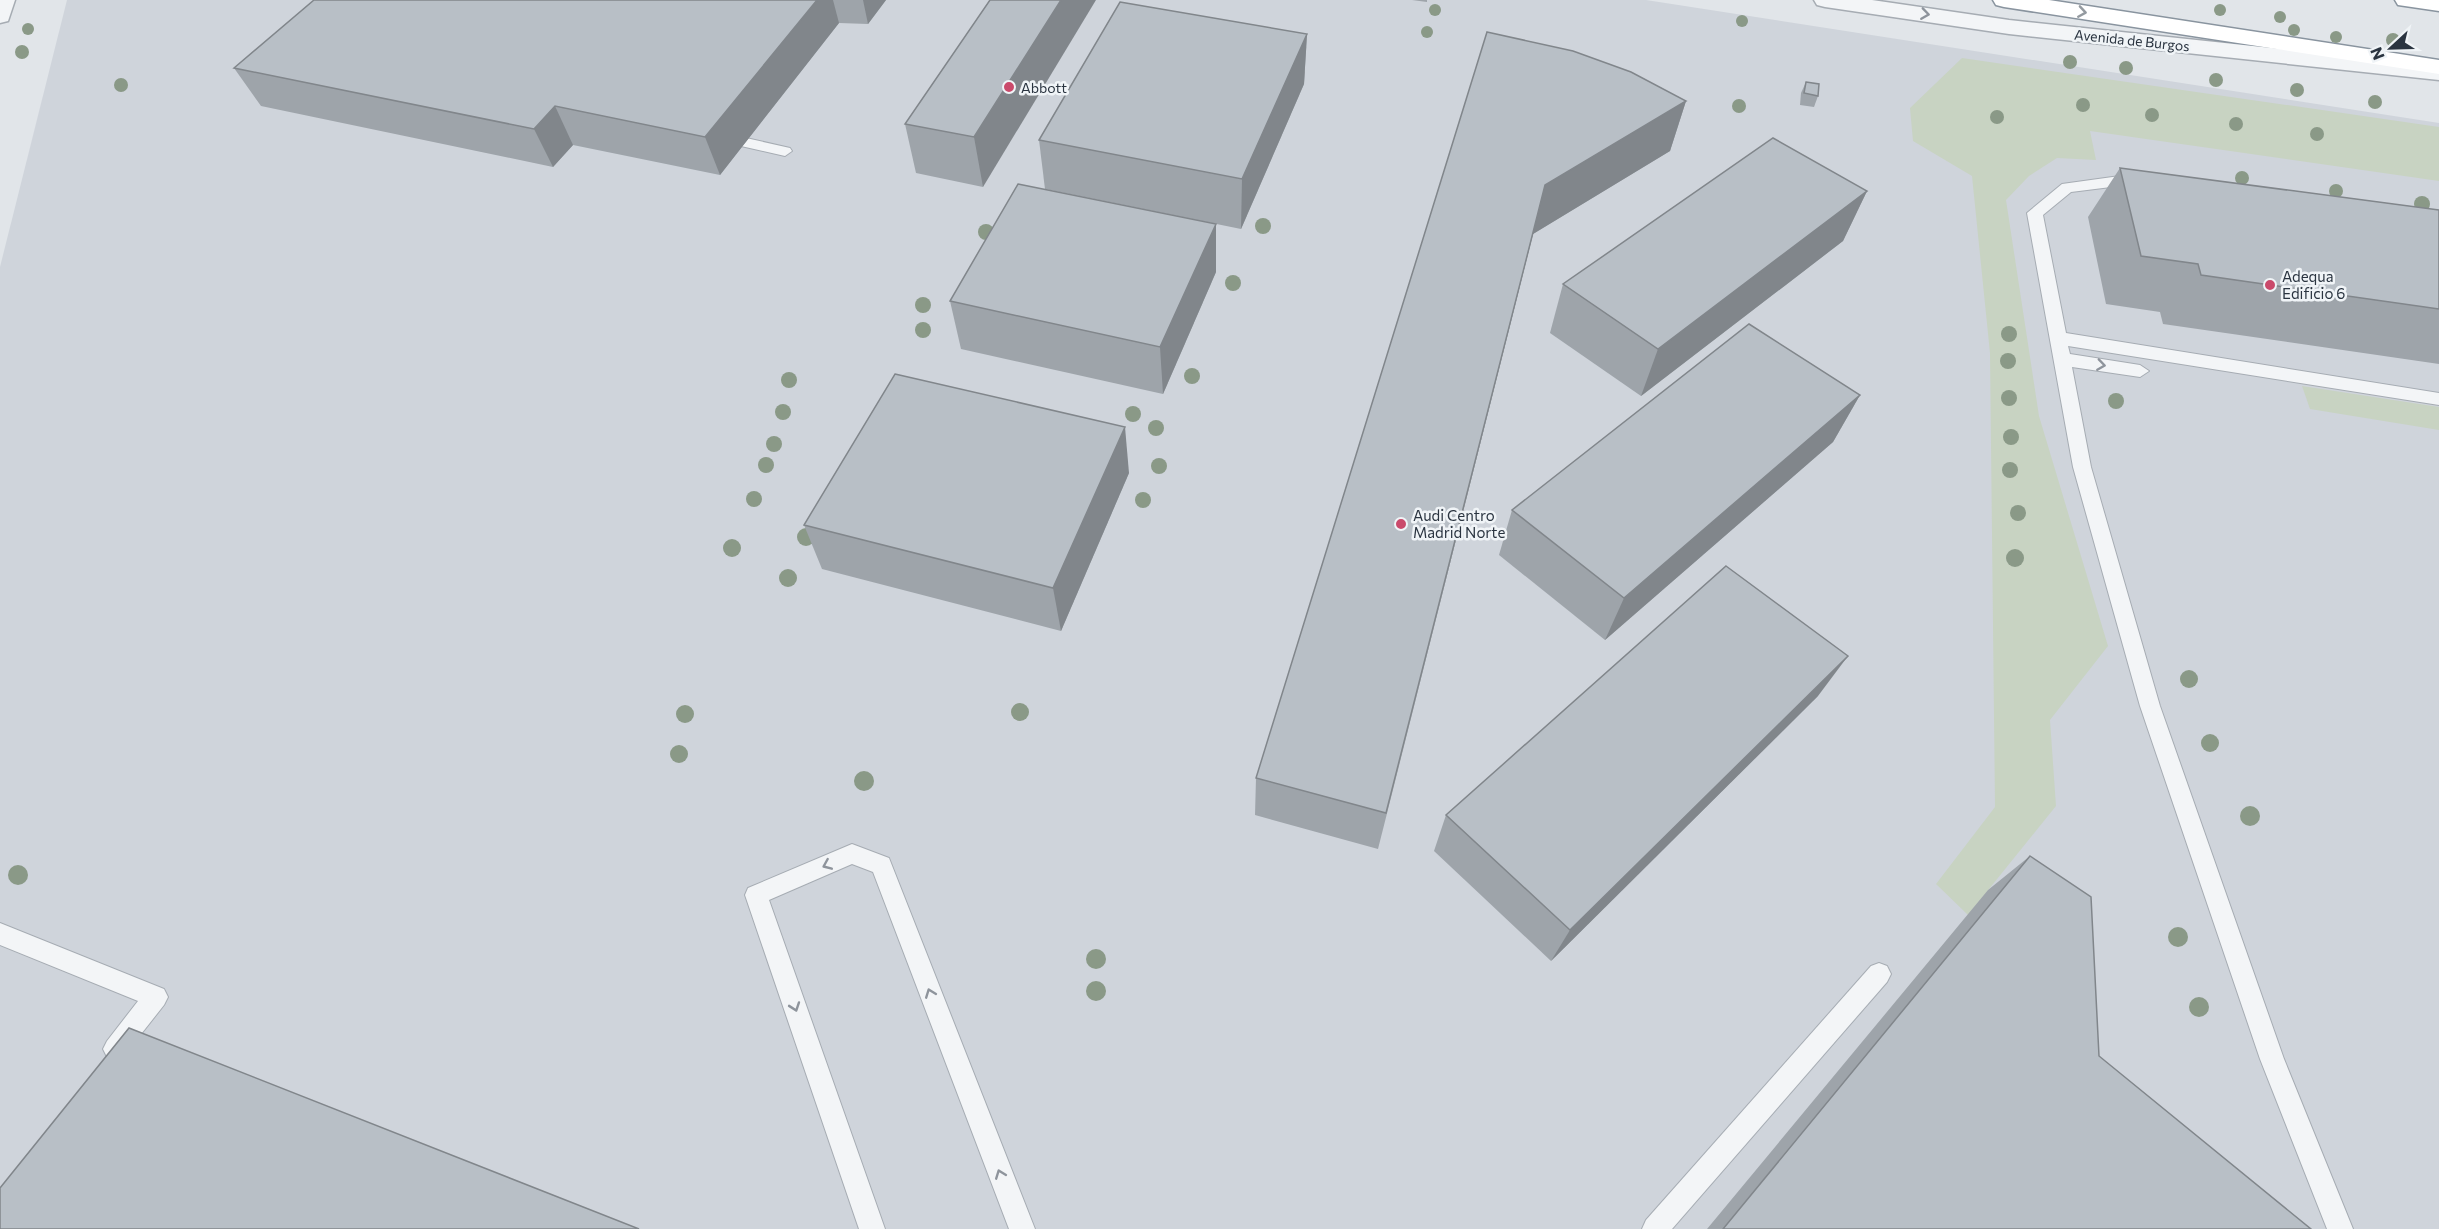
<svg xmlns="http://www.w3.org/2000/svg" width="2439" height="1229" font-family="Commissioner,sans-serif">
	<style>
		.built { fill: #cfd4db }
		.green { fill: #c8d3c2 }
		.lines { fill: none; stroke-linecap: round; stroke-linejoin: round }
		.service-casing { stroke: #a6acb3; stroke-width: 2 }
		.tertiary-casing { stroke: #a6acb3; stroke-width: 3 }
		.motorway-casing { stroke: #89949f; stroke-width: 3 }
		.service { fill: #f3f5f7; fill-rule: evenodd }
		.tertiary { fill: #f3f5f7; fill-rule: evenodd }
		.motorway { fill: #fff; fill-rule: evenodd }
		.tree { fill: #8a9987 }
		.wall { fill: #9ea4aa }
		.shaded-wall { fill: #81868b }
		.building { fill: #b8bfc6; stroke: #81868b; stroke-width: 1.5 }
		.oneway { stroke: #949aa0 }
		.oneway2 { stroke: #8e949c }
		.poi-dot { fill: #ca4a6b; stroke: #f0f4f7; stroke-width: 2 }
		.labels { text-anchor: middle; dominant-baseline: central; stroke-width: 5; stroke-linejoin: round; paint-order: stroke }
		.far-street-label { font-size: 14px; fill: #2a3440; stroke: #f0f4f7 }
		.far-poi-label { font-size: 14px; fill: #2a3440; stroke: #f0f4f7; text-anchor: start }
		.poi-label { font-size: 15px; fill: #2a3440; stroke: #f0f4f7; text-anchor: start }
	</style>
	<rect width="100%" height="100%" fill="#e1e5e9"/>
	<path class="built" d="M67,0H1646L2439,123V1229H0V267Z"/>
	<g class="green">
		<path d="M1962,58L2439,127V181L2090,131L2096,160L2057,158L2029,176L2006,200L2039,416L2108,646L2050,720L2056,806L1968,915L1936,884L1995,807L1990,353L1972,176L1913,141L1910,108Z"/>
		<path d="M2302,386L2439,407V430L2310,409Z"/>
	</g>
	<g class="lines">
		<g class="service-casing">
			<g id="service">
				<path d="M746,138L790,148L792,151L785,156L741,146L739,143L741,140Z"/>
				<path d="M2127,175L2141,179L2144,182L2136,187L2127,185L2071,192L2043,215L2066,333L2439,393V405L2068,346L2070,354L2140,365L2149,371L2140,377L2072,367L2091,467L2160,706L2284,1059L2353,1229H2327L2260,1059L2140,706L2073,467L2027,213L2062,184Z"/>
				<path d="M852,844L889,858L1035,1229H1009L873,872L852,864L769,900L885,1229H859L745,895L748,888Z"/>
				<path d="M0,923L164,989L168,997L164,1005L123,1057L115,1061L107,1057L103,1049L107,1041L138,1001L0,945Z"/>
				<path d="M1879,963L1887,966L1891,974L1887,982L1672,1229H1642L1646,1220L1871,966Z"/>
			</g>
		</g>
		<g class="tertiary-casing">
			<g id="tertiary">
				<path d="M0,0H15L8,21L0,23Z"/>
				<path d="M1814,0H1872L2009,20L2439,66V80L2009,34L1825,7L1817,5Z"/>
			</g>
		</g>
		<g class="motorway-casing">
			<g id="motorway">
				<path d="M1993,0H2049L2439,60V74L2004,7L1996,5Z"/>
				<path d="M2395,0H2439V11L2398,5Z"/>
			</g>
		</g>
		<use href="#service" class="service"/>
		<use href="#tertiary" class="tertiary"/>
		<use href="#motorway" class="motorway"/>
	</g>
	<g class="tree">
		<circle cx="1435" cy="10" r="6"/>
		<circle cx="2220" cy="10" r="6"/>
		<circle cx="2280" cy="17" r="6"/>
		<circle cx="1742" cy="21" r="6"/>
		<circle cx="28" cy="29" r="6"/>
		<circle cx="2294" cy="30" r="6"/>
		<circle cx="1427" cy="32" r="6"/>
		<circle cx="2336" cy="37" r="6"/>
		<circle cx="2393" cy="40" r="7"/>
		<circle cx="22" cy="52" r="7"/>
		<circle cx="2070" cy="62" r="7"/>
		<circle cx="2126" cy="68" r="7"/>
		<circle cx="2216" cy="80" r="7"/>
		<circle cx="121" cy="85" r="7"/>
		<circle cx="2297" cy="90" r="7"/>
		<circle cx="2375" cy="102" r="7"/>
		<circle cx="2083" cy="105" r="7"/>
		<circle cx="1739" cy="106" r="7"/>
		<circle cx="2152" cy="115" r="7"/>
		<circle cx="1997" cy="117" r="7"/>
		<circle cx="2236" cy="124" r="7"/>
		<circle cx="2317" cy="134" r="7"/>
		<circle cx="2242" cy="178" r="7"/>
		<circle cx="2336" cy="191" r="7"/>
		<circle cx="2422" cy="204" r="8"/>
		<circle cx="1263" cy="226" r="8"/>
		<circle cx="986" cy="232" r="8"/>
		<circle cx="1233" cy="283" r="8"/>
		<circle cx="923" cy="305" r="8"/>
		<circle cx="923" cy="330" r="8"/>
		<circle cx="2009" cy="334" r="8"/>
		<circle cx="2008" cy="361" r="8"/>
		<circle cx="1192" cy="376" r="8"/>
		<circle cx="789" cy="380" r="8"/>
		<circle cx="2009" cy="398" r="8"/>
		<circle cx="2116" cy="401" r="8"/>
		<circle cx="783" cy="412" r="8"/>
		<circle cx="1133" cy="414" r="8"/>
		<circle cx="1156" cy="428" r="8"/>
		<circle cx="2011" cy="437" r="8"/>
		<circle cx="774" cy="444" r="8"/>
		<circle cx="766" cy="465" r="8"/>
		<circle cx="1159" cy="466" r="8"/>
		<circle cx="2010" cy="470" r="8"/>
		<circle cx="754" cy="499" r="8"/>
		<circle cx="1143" cy="500" r="8"/>
		<circle cx="2018" cy="513" r="8"/>
		<circle cx="806" cy="537" r="9"/>
		<circle cx="732" cy="548" r="9"/>
		<circle cx="2015" cy="558" r="9"/>
		<circle cx="788" cy="578" r="9"/>
		<circle cx="2189" cy="679" r="9"/>
		<circle cx="1020" cy="712" r="9"/>
		<circle cx="685" cy="714" r="9"/>
		<circle cx="2210" cy="743" r="9"/>
		<circle cx="679" cy="754" r="9"/>
		<circle cx="864" cy="781" r="10"/>
		<circle cx="2250" cy="816" r="10"/>
		<circle cx="18" cy="875" r="10"/>
		<circle cx="2178" cy="937" r="10"/>
		<circle cx="1096" cy="959" r="10"/>
		<circle cx="1096" cy="991" r="10"/>
		<circle cx="2199" cy="1007" r="10"/>
	</g>
	<g class="wall">
		<path d="M314,0H886L868,24L839,23L720,175L573,145L553,167L261,106L234,68Z"/>
		<path d="M990,0L983,187L916,173L905,124Z"/>
		<path d="M1412,0H1427V2Z"/>
		<path d="M1487,32L1686,101L1670,151L1533,234L1378,849L1255,815L1256,778Z"/>
		<path d="M1307,34L1304,84L1241,229L1045,189L1039,140Z"/>
		<path d="M1806,82L1818,96L1814,107L1800,105L1801,93Z"/>
		<path d="M2120,168L2439,210V364L2163,324L2160,312L2106,304L2088,217Z"/>
		<path d="M1867,191L1843,241L1641,396L1550,333L1563,284Z"/>
		<path d="M1216,272L1163,394L961,349L950,301Z"/>
		<path d="M1860,395L1833,442L1605,640L1499,555L1512,510Z"/>
		<path d="M1129,473L1061,631L822,569L804,525Z"/>
		<path d="M1818,696L1551,961L1434,851L1446,815Z"/>
		<path d="M2030,856L2099,1056L2311,1229H1707L1988,890Z"/>
	</g>
	<g class="shaded-wall">
		<path d="M817,0H833L839,23L720,175L705,137Z"/>
		<path d="M863,0H886L868,24Z"/>
		<path d="M1061,0H1096L983,187L974,137Z"/>
		<path d="M1307,34L1304,84L1241,229L1242,179Z"/>
		<path d="M1686,101L1670,151L1533,234L1378,849L1545,185Z"/>
		<path d="M555,106L573,145L553,167L534,129Z"/>
		<path d="M1867,191L1843,241L1641,396L1658,349Z"/>
		<path d="M1216,224V272L1163,394L1160,347Z"/>
		<path d="M1860,395L1833,442L1605,640L1624,598Z"/>
		<path d="M1125,427L1129,473L1061,631L1053,588Z"/>
		<path d="M1848,656L1818,696L1551,961L1570,930Z"/>
	</g>
	<g class="building">
		<path d="M314,0H817L705,137L555,106L534,129L234,68Z"/>
		<path d="M990,0H1061L974,137L905,124Z"/>
		<path d="M1120,2L1307,34L1242,179L1039,140Z"/>
		<path d="M1487,32L1573,51L1631,72L1686,101L1545,185L1386,813L1256,778Z"/>
		<path d="M1806,82L1819,84L1818,96L1804,93Z"/>
		<path d="M1773,138L1867,191L1658,349L1563,284Z"/>
		<path d="M2120,168L2439,210V309L2201,275L2198,264L2141,256Z"/>
		<path d="M1018,184L1216,224L1160,347L950,301Z"/>
		<path d="M1749,324L1860,395L1624,598L1512,510Z"/>
		<path d="M895,374L1125,427L1053,588L804,525Z"/>
		<path d="M1726,566L1848,656L1570,930L1446,815Z"/>
		<path d="M2030,856L2091,897L2099,1056L2311,1229H1723Z"/>
		<path d="M129,1028L639,1229H0V1188Z"/>
	</g>
	<defs><path id="oneway-chevron" d="M-2-3.5L2.5 0L-2 3.5" fill="none" stroke-width="1.6" stroke-linecap="round" stroke-linejoin="round" transform="scale(1.5)"/></defs>
	<use class="oneway" href="#oneway-chevron" transform="translate(2082 12) rotate(9)"/>
	<g class="oneway2">
		<use href="#oneway-chevron" transform="translate(1925 14) rotate(8)"/>
		<use href="#oneway-chevron" transform="translate(2101 365) rotate(8)"/>
		<use href="#oneway-chevron" transform="translate(827 865) rotate(157)"/>
		<use href="#oneway-chevron" transform="translate(930 993) rotate(-111)"/>
		<use href="#oneway-chevron" transform="translate(795 1007) rotate(71)"/>
		<use href="#oneway-chevron" transform="translate(1000 1174) rotate(-111)"/>
	</g>
	<g class="poi-dot">
		<circle cx="1009" cy="87" r="6"/>
		<circle cx="2270" cy="285" r="6"/>
		<circle cx="1401" cy="524" r="6"/>
	</g>
	<g class="labels">
		<g class="far-street-label">
			<text transform="translate(2132 40) rotate(6)">Avenida de Burgos</text>
		</g>
		<g class="far-poi-label">
			<text x="1021" y="87">Abbott</text>
		</g>
		<g class="poi-label">
			<text x="2282" y="276">Adequa<tspan x="2282" dy="17">Edificio 6</tspan></text>
			<text x="1413" y="515">Audi Centro<tspan x="1413" dy="17">Madrid Norte</tspan></text>
		</g>
	</g>
	<g transform="translate(2391 48) rotate(248)" stroke="#f0f4f7" stroke-width="4.5" paint-order="stroke">
	<path d="M0-4.5L10 22L0 15L-10 22Z" fill="#2a3440"/>
	<text y="-9" font-size="16" font-weight="bold" text-anchor="middle" fill="#2a3440">N</text>
	</g>
</svg>
